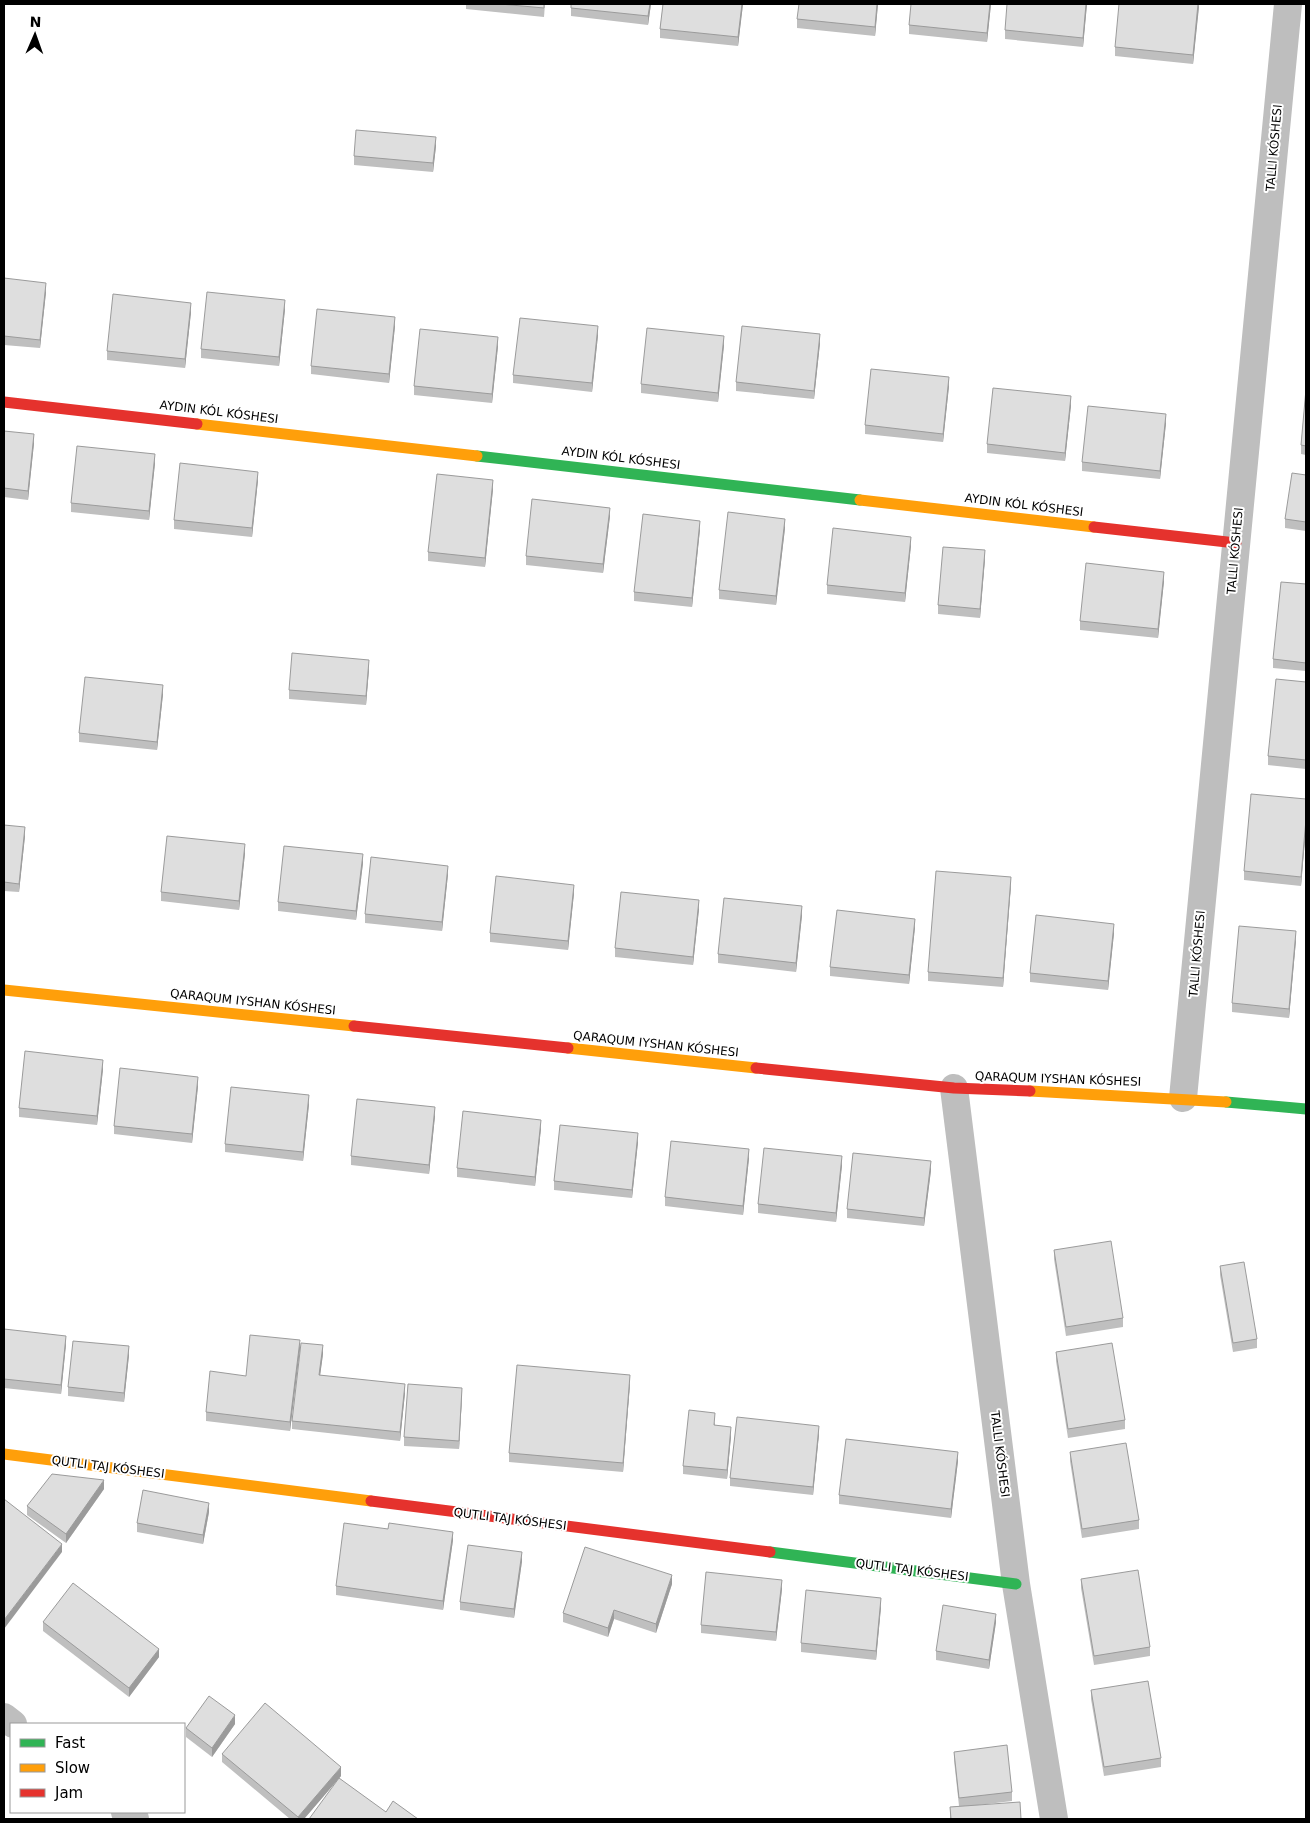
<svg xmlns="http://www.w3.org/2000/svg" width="1310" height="1823" font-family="'DejaVu Sans',sans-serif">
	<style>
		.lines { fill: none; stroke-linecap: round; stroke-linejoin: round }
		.street { stroke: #bebebe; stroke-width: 28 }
		.fast { stroke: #30b455; stroke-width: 11 }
		.slow { stroke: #ff9f0a; stroke-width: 11 }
		.jam { stroke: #e5322d; stroke-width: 11 }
		.wall { fill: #bfbfbf }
		.shaded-wall { fill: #9b9b9b }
		.building { fill: #dedede; stroke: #9b9b9b }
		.labels { text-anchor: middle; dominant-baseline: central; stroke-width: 4; stroke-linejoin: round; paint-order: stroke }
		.street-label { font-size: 12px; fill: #000; stroke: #fff }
	</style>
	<rect width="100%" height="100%" fill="#fff"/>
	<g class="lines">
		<g class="street">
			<path d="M954,1088L1016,1584L1054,1819"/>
			<path d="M1183,1098L1288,4"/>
			<path d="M4,1717L13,1724"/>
			<path d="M125,1812L135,1819"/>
		</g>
		<g class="fast">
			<path d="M477,456L860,500"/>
			<path d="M1226,1102L1306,1109"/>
			<path d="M770,1552L1016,1584"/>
		</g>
		<g class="slow">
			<path d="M197,424L477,456"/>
			<path d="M860,500L1094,527"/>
			<path d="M4,990L354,1026"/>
			<path d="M568,1048L756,1068"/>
			<path d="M1030,1091L1226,1102"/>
			<path d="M4,1454L371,1501"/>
		</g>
		<g class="jam">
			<path d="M4,402L197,424"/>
			<path d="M1094,527L1236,543"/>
			<path d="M354,1026L568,1048"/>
			<path d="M756,1068L954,1088L1030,1091"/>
			<path d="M371,1501L770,1552"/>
		</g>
	</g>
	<g class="wall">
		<path d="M466,4H545L544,17L466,9Z"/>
		<path d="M651,4L648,25L571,16V8Z"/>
		<path d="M663,4H743L738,46L660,38V29Z"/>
		<path d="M878,4L875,36L797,28V19Z"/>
		<path d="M991,4L987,42L909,34V25Z"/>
		<path d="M1087,4L1083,47L1005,39V30Z"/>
		<path d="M1199,4L1193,64L1115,56V47Z"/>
		<path d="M436,146L433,172L354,165V156Z"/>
		<path d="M4,278L46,292L40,348L4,345Z"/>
		<path d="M285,309L279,366L201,358V349Z"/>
		<path d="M191,312L185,368L107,360V351Z"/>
		<path d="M395,326L389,383L311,374V366Z"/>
		<path d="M598,335L592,392L513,383V375Z"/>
		<path d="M820,343L814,399L736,391V382Z"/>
		<path d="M724,345L718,402L641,393V384Z"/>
		<path d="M498,346L492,403L414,395V386Z"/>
		<path d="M949,386L943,442L865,434V425Z"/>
		<path d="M1306,389V455L1301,454V445Z"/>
		<path d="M1071,405L1065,461L987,453V444Z"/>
		<path d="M1166,423L1160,479L1082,471V462Z"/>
		<path d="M4,431L34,443L28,500L4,497Z"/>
		<path d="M155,463L149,520L71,512V503Z"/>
		<path d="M1306,475V531L1285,528V519Z"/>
		<path d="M258,480L252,537L174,529V520Z"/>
		<path d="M493,489L485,567L428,561V552Z"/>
		<path d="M610,516L603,573L526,565V556Z"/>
		<path d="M785,528L776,605L719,599V590Z"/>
		<path d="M700,529L692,607L634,601V592Z"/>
		<path d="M911,545L905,602L827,594V585Z"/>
		<path d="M985,559L980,618L938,614V605Z"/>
		<path d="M1164,581L1158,638L1080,630V621Z"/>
		<path d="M1306,584V671L1273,668V659Z"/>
		<path d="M369,669L366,705L289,699V690Z"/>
		<path d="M1306,682V769L1268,765V756Z"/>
		<path d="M163,694L157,750L79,742V733Z"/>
		<path d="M1306,799V828L1301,886L1244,880V871Z"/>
		<path d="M4,825L25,836L19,892L4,891Z"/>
		<path d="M245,853L239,910L161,901V892Z"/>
		<path d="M363,863L356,920L278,911V902Z"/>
		<path d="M448,874L442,931L365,923V914Z"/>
		<path d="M1011,885L1003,987L928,981V972Z"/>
		<path d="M574,893L568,950L490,942V933Z"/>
		<path d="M699,909L693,965L615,957V948Z"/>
		<path d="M802,915L796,972L718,963V954Z"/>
		<path d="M915,927L909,984L830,976V967Z"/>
		<path d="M1114,933L1108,990L1030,982V973Z"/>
		<path d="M1296,940L1289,1018L1232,1012V1003Z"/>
		<path d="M103,1069L97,1125L19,1117V1108Z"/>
		<path d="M198,1086L192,1143L114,1134V1126Z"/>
		<path d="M309,1104L303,1161L225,1152V1144Z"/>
		<path d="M435,1116L429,1174L351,1165V1156Z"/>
		<path d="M541,1128L535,1186L457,1177V1168Z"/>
		<path d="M638,1142L632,1198L554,1190V1181Z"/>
		<path d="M749,1158L743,1215L665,1206V1197Z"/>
		<path d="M842,1165L836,1222L758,1213V1204Z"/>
		<path d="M931,1170L924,1226L847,1218V1209Z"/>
		<path d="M1054,1250L1123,1318V1327L1066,1336L1054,1259Z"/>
		<path d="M1220,1266L1257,1339V1348L1233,1352L1220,1275Z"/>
		<path d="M4,1329L66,1344L61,1394L4,1388Z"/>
		<path d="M300,1349L290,1431L206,1421V1412L246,1376Z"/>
		<path d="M1056,1352L1125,1420V1429L1068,1438L1056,1361Z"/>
		<path d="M323,1354L320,1375L405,1393L400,1441L292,1429V1421Z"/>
		<path d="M129,1355L124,1402L68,1396V1387Z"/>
		<path d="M630,1384L623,1472L509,1462V1453Z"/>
		<path d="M462,1397L459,1449L404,1446V1437Z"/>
		<path d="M715,1422V1425L731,1436L727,1479L683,1474V1466Z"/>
		<path d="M819,1434L813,1495L730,1486V1478Z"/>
		<path d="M1070,1452L1139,1520V1529L1082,1538L1070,1461Z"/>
		<path d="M958,1461L951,1518L839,1504V1495Z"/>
		<path d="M104,1489L66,1543L27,1515V1506Z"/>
		<path d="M209,1512L203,1544L137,1532V1523Z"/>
		<path d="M388,1529L453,1540L443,1610L336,1595V1586Z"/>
		<path d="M522,1561L514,1618L460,1610V1602Z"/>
		<path d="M1081,1579L1150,1647V1656L1094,1665L1081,1588Z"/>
		<path d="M672,1584L656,1633L614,1619L608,1637L563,1622V1613Z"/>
		<path d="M782,1589L776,1641L701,1633V1625Z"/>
		<path d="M881,1607L876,1660L801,1652V1643Z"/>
		<path d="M43,1622L159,1657L129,1697L43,1631Z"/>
		<path d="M996,1622L989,1669L936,1660V1651Z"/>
		<path d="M1091,1690L1161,1758V1767L1104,1776L1091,1699Z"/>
		<path d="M235,1724L212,1757L186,1737V1728Z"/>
		<path d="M954,1752L1012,1792V1801L979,1805L1021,1819H950V1807L959,1806L954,1760Z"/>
		<path d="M222,1754L341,1776L304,1819H290L222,1762Z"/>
	</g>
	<g class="shaded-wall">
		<path d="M650,4H651L648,25V16Z"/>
		<path d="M742,4H743L738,46V37Z"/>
		<path d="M877,4H878L875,36V27Z"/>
		<path d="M990,4H991L987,42V33Z"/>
		<path d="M1086,4H1087L1083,47V38Z"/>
		<path d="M1198,4L1199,7L1193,64V55Z"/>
		<path d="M436,137V146L433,172V163Z"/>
		<path d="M46,283V292L40,348V340Z"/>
		<path d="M285,300V309L279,366V357Z"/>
		<path d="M191,303V312L185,368V359Z"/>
		<path d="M395,317V326L389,383V374Z"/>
		<path d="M598,326V335L592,392V383Z"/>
		<path d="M820,334V343L814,399V391Z"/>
		<path d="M724,336V345L718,402V393Z"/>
		<path d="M498,337V346L492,403V394Z"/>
		<path d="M949,377V386L943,442V434Z"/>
		<path d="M1071,396V405L1065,461V453Z"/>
		<path d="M1166,414V423L1160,479V471Z"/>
		<path d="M34,434V443L28,500V491Z"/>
		<path d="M155,454V463L149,520V511Z"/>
		<path d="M258,472V480L252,537V528Z"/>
		<path d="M493,480V489L485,567V558Z"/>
		<path d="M610,508V516L603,573V564Z"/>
		<path d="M785,519V528L776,605V596Z"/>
		<path d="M700,521V529L692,607V598Z"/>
		<path d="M911,537V545L905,602V593Z"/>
		<path d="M985,550V559L980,618V609Z"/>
		<path d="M1164,572V581L1158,638V629Z"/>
		<path d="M369,660V669L366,705V696Z"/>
		<path d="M163,685V694L157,750V742Z"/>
		<path d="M1306,819V828L1301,886V877Z"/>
		<path d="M25,827V836L19,892V884Z"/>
		<path d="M245,844V853L239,910V901Z"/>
		<path d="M363,854V863L356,920V911Z"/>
		<path d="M448,866V874L442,931V922Z"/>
		<path d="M1011,877V885L1003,987V978Z"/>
		<path d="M574,885V893L568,950V941Z"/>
		<path d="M699,900V909L693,965V957Z"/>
		<path d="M802,906V915L796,972V963Z"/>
		<path d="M915,919V927L909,984V975Z"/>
		<path d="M1114,924V933L1108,990V981Z"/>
		<path d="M1296,931V940L1289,1018V1009Z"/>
		<path d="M103,1060V1069L97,1125V1116Z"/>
		<path d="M198,1077V1086L192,1143V1134Z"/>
		<path d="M309,1095V1104L303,1161V1152Z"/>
		<path d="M435,1107V1116L429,1174V1165Z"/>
		<path d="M541,1120V1128L535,1186V1177Z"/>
		<path d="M638,1133V1142L632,1198V1190Z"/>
		<path d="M749,1149V1158L743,1215V1206Z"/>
		<path d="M842,1156V1165L836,1222V1213Z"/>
		<path d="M931,1161V1170L924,1226V1218Z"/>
		<path d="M66,1336V1344L61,1394V1385Z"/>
		<path d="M300,1340V1349L290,1431V1422Z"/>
		<path d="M323,1345V1354L319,1384V1375Z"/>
		<path d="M129,1346V1355L124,1402V1393Z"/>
		<path d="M630,1375V1384L623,1472V1463Z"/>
		<path d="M405,1384V1393L400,1441V1432Z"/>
		<path d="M462,1388V1397L459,1449V1441Z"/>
		<path d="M819,1426V1434L813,1495V1487Z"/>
		<path d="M731,1427V1436L727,1479V1470Z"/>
		<path d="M958,1452V1461L951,1518V1509Z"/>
		<path d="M104,1480V1489L66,1543V1534Z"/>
		<path d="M209,1503V1512L203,1544V1535Z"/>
		<path d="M453,1532V1540L443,1610V1601Z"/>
		<path d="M62,1544V1552L4,1629V1620Z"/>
		<path d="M522,1552V1561L514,1618V1609Z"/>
		<path d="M672,1575V1584L656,1633V1624Z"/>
		<path d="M782,1580V1589L776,1641V1632Z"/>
		<path d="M881,1598V1607L876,1660V1651Z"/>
		<path d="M614,1610V1619L608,1637V1628Z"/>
		<path d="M996,1614V1622L989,1669V1660Z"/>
		<path d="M159,1649V1657L129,1697V1688Z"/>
		<path d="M235,1715V1724L212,1757V1748Z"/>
		<path d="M341,1767V1776L304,1819H298V1817Z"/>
	</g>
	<g class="building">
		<path d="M500,4H544V8Z"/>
		<path d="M571,4H650L648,16L571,8Z"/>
		<path d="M663,4H742L738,37L660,29Z"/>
		<path d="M799,4H877L875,27L797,19Z"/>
		<path d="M911,4H990L987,33L909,25Z"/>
		<path d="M1007,4H1086L1083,38L1005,30Z"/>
		<path d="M1119,4H1198L1193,55L1115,47Z"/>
		<path d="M356,130L436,137L433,163L354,156Z"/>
		<path d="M4,278L46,283L40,340L4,336Z"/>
		<path d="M207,292L285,300L279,357L201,349Z"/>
		<path d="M113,294L191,303L185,359L107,351Z"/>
		<path d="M317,309L395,317L389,374L311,366Z"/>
		<path d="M520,318L598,326L592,383L513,375Z"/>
		<path d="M742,326L820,334L814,391L736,382Z"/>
		<path d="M647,328L724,336L718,393L641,384Z"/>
		<path d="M420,329L498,337L492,394L414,386Z"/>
		<path d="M871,369L949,377L943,434L865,425Z"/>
		<path d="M993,388L1071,396L1065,453L987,444Z"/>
		<path d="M1306,389V446L1301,445Z"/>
		<path d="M1088,406L1166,414L1160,471L1082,462Z"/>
		<path d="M4,431L34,434L28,491L4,488Z"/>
		<path d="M77,446L155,454L149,511L71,503Z"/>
		<path d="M180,463L258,472L252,528L174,520Z"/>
		<path d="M1292,473L1306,475V522L1285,519Z"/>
		<path d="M437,474L493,480L485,558L428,552Z"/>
		<path d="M532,499L610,508L603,564L526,556Z"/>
		<path d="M728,512L785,519L776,596L719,590Z"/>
		<path d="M643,514L700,521L692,598L634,592Z"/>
		<path d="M833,528L911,537L905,593L827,585Z"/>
		<path d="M943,547L985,550L980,609L938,605Z"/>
		<path d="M1086,563L1164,572L1158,629L1080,621Z"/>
		<path d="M1281,582L1306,584V663L1273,659Z"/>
		<path d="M292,653L369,660L366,696L289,690Z"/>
		<path d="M85,677L163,685L157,742L79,733Z"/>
		<path d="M1276,679L1306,682V760L1268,756Z"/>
		<path d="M1251,794L1306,799V819L1301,877L1244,871Z"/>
		<path d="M4,825L25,827L19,884L4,882Z"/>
		<path d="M167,836L245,844L239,901L161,892Z"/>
		<path d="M284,846L363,854L356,911L278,902Z"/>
		<path d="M371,857L448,866L442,922L365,914Z"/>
		<path d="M936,871L1011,877L1003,978L928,972Z"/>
		<path d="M496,876L574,885L568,941L490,933Z"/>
		<path d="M621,892L699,900L693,957L615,948Z"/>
		<path d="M724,898L802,906L796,963L718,954Z"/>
		<path d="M837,910L915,919L909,975L830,967Z"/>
		<path d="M1036,915L1114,924L1108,981L1030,973Z"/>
		<path d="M1239,926L1296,931L1289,1009L1232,1003Z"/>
		<path d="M25,1051L103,1060L97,1116L19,1108Z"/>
		<path d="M120,1068L198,1077L192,1134L114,1126Z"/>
		<path d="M231,1087L309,1095L303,1152L225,1144Z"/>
		<path d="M357,1099L435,1107L429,1165L351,1156Z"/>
		<path d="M463,1111L541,1120L535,1177L457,1168Z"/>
		<path d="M560,1125L638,1133L632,1190L554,1181Z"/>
		<path d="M671,1141L749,1149L743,1206L665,1197Z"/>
		<path d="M764,1148L842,1156L836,1213L758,1204Z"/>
		<path d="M853,1153L931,1161L924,1218L847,1209Z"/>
		<path d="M1111,1241L1123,1318L1066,1327L1054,1250Z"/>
		<path d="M1244,1262L1257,1339L1233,1343L1220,1266Z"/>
		<path d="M4,1329L66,1336L61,1385L4,1379Z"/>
		<path d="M250,1335L300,1340L290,1422L206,1412L210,1371L246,1376Z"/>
		<path d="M73,1341L129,1346L124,1393L68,1387Z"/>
		<path d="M301,1343L323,1345L319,1375L405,1384L400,1432L292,1421Z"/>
		<path d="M1112,1343L1125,1420L1068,1429L1056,1352Z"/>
		<path d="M517,1365L630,1375L623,1463L509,1453Z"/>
		<path d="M408,1384L462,1388L459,1441L404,1437Z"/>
		<path d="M689,1410L715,1413L714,1425L731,1427L727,1470L683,1466Z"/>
		<path d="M737,1417L819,1426L813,1487L730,1478Z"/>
		<path d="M846,1439L958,1452L951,1509L839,1495Z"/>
		<path d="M1126,1443L1139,1520L1082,1529L1070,1452Z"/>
		<path d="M52,1474L104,1480L66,1534L27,1506Z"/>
		<path d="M143,1490L209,1503L203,1535L137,1523Z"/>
		<path d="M4,1499L62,1544L4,1620Z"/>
		<path d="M344,1523L388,1529L389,1523L453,1532L443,1601L336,1586Z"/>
		<path d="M468,1545L522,1552L514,1609L460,1602Z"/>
		<path d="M585,1547L672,1575L656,1624L614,1610L608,1628L563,1613Z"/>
		<path d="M1138,1570L1150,1647L1094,1656L1081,1579Z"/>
		<path d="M706,1572L782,1580L776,1632L701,1625Z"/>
		<path d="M73,1583L159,1649L129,1688L43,1622Z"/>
		<path d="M806,1590L881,1598L876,1651L801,1643Z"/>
		<path d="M943,1605L996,1614L989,1660L936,1651Z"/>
		<path d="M1148,1681L1161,1758L1104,1767L1091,1690Z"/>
		<path d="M209,1696L235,1715L212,1748L186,1728Z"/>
		<path d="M265,1703L341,1767L298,1817L222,1754Z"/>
		<path d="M1007,1745L1012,1792L959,1798L954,1752Z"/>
		<path d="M339,1778L386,1812L393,1801L418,1819H309Z"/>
		<path d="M1020,1802L1021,1819H951L950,1807Z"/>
	</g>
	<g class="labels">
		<g class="street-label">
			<text transform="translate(1274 148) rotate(-85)">TALLI KÓSHESI</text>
			<text transform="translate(219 412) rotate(7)">AYDIN KÓL KÓSHESI</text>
			<text transform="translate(621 458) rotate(7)">AYDIN KÓL KÓSHESI</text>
			<text transform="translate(1024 505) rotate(7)">AYDIN KÓL KÓSHESI</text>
			<text transform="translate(1235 551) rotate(-85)">TALLI KÓSHESI</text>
			<text transform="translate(1197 954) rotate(-85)">TALLI KÓSHESI</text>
			<text transform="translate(253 1002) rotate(6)">QARAQUM IYSHAN KÓSHESI</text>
			<text transform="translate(656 1044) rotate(6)">QARAQUM IYSHAN KÓSHESI</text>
			<text transform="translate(1058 1079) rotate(2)">QARAQUM IYSHAN KÓSHESI</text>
			<text transform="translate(1000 1454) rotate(83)">TALLI KÓSHESI</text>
			<text transform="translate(108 1467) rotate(7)">QUTLI TAJ KÓSHESI</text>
			<text transform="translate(510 1519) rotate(7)">QUTLI TAJ KÓSHESI</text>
			<text transform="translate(912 1570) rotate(7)">QUTLI TAJ KÓSHESI</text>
		</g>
	</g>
	<rect width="1310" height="1823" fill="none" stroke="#000000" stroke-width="10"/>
	<rect x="10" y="1723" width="175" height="90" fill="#ffffff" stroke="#999999"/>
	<rect x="20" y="1739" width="25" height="8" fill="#30b455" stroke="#999999"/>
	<text x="55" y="1748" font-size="15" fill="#000000">Fast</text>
	<rect x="20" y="1764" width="25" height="8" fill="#ff9f0a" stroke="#999999"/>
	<text x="55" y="1773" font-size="15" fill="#000000">Slow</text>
	<rect x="20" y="1789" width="25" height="8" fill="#e5322d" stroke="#999999"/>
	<text x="55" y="1798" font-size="15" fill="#000000">Jam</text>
	<g transform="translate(35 35) rotate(2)" stroke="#ffffff" stroke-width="4" paint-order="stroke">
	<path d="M0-4L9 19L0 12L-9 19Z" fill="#000000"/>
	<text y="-8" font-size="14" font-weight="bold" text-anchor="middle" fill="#000000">N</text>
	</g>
</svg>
